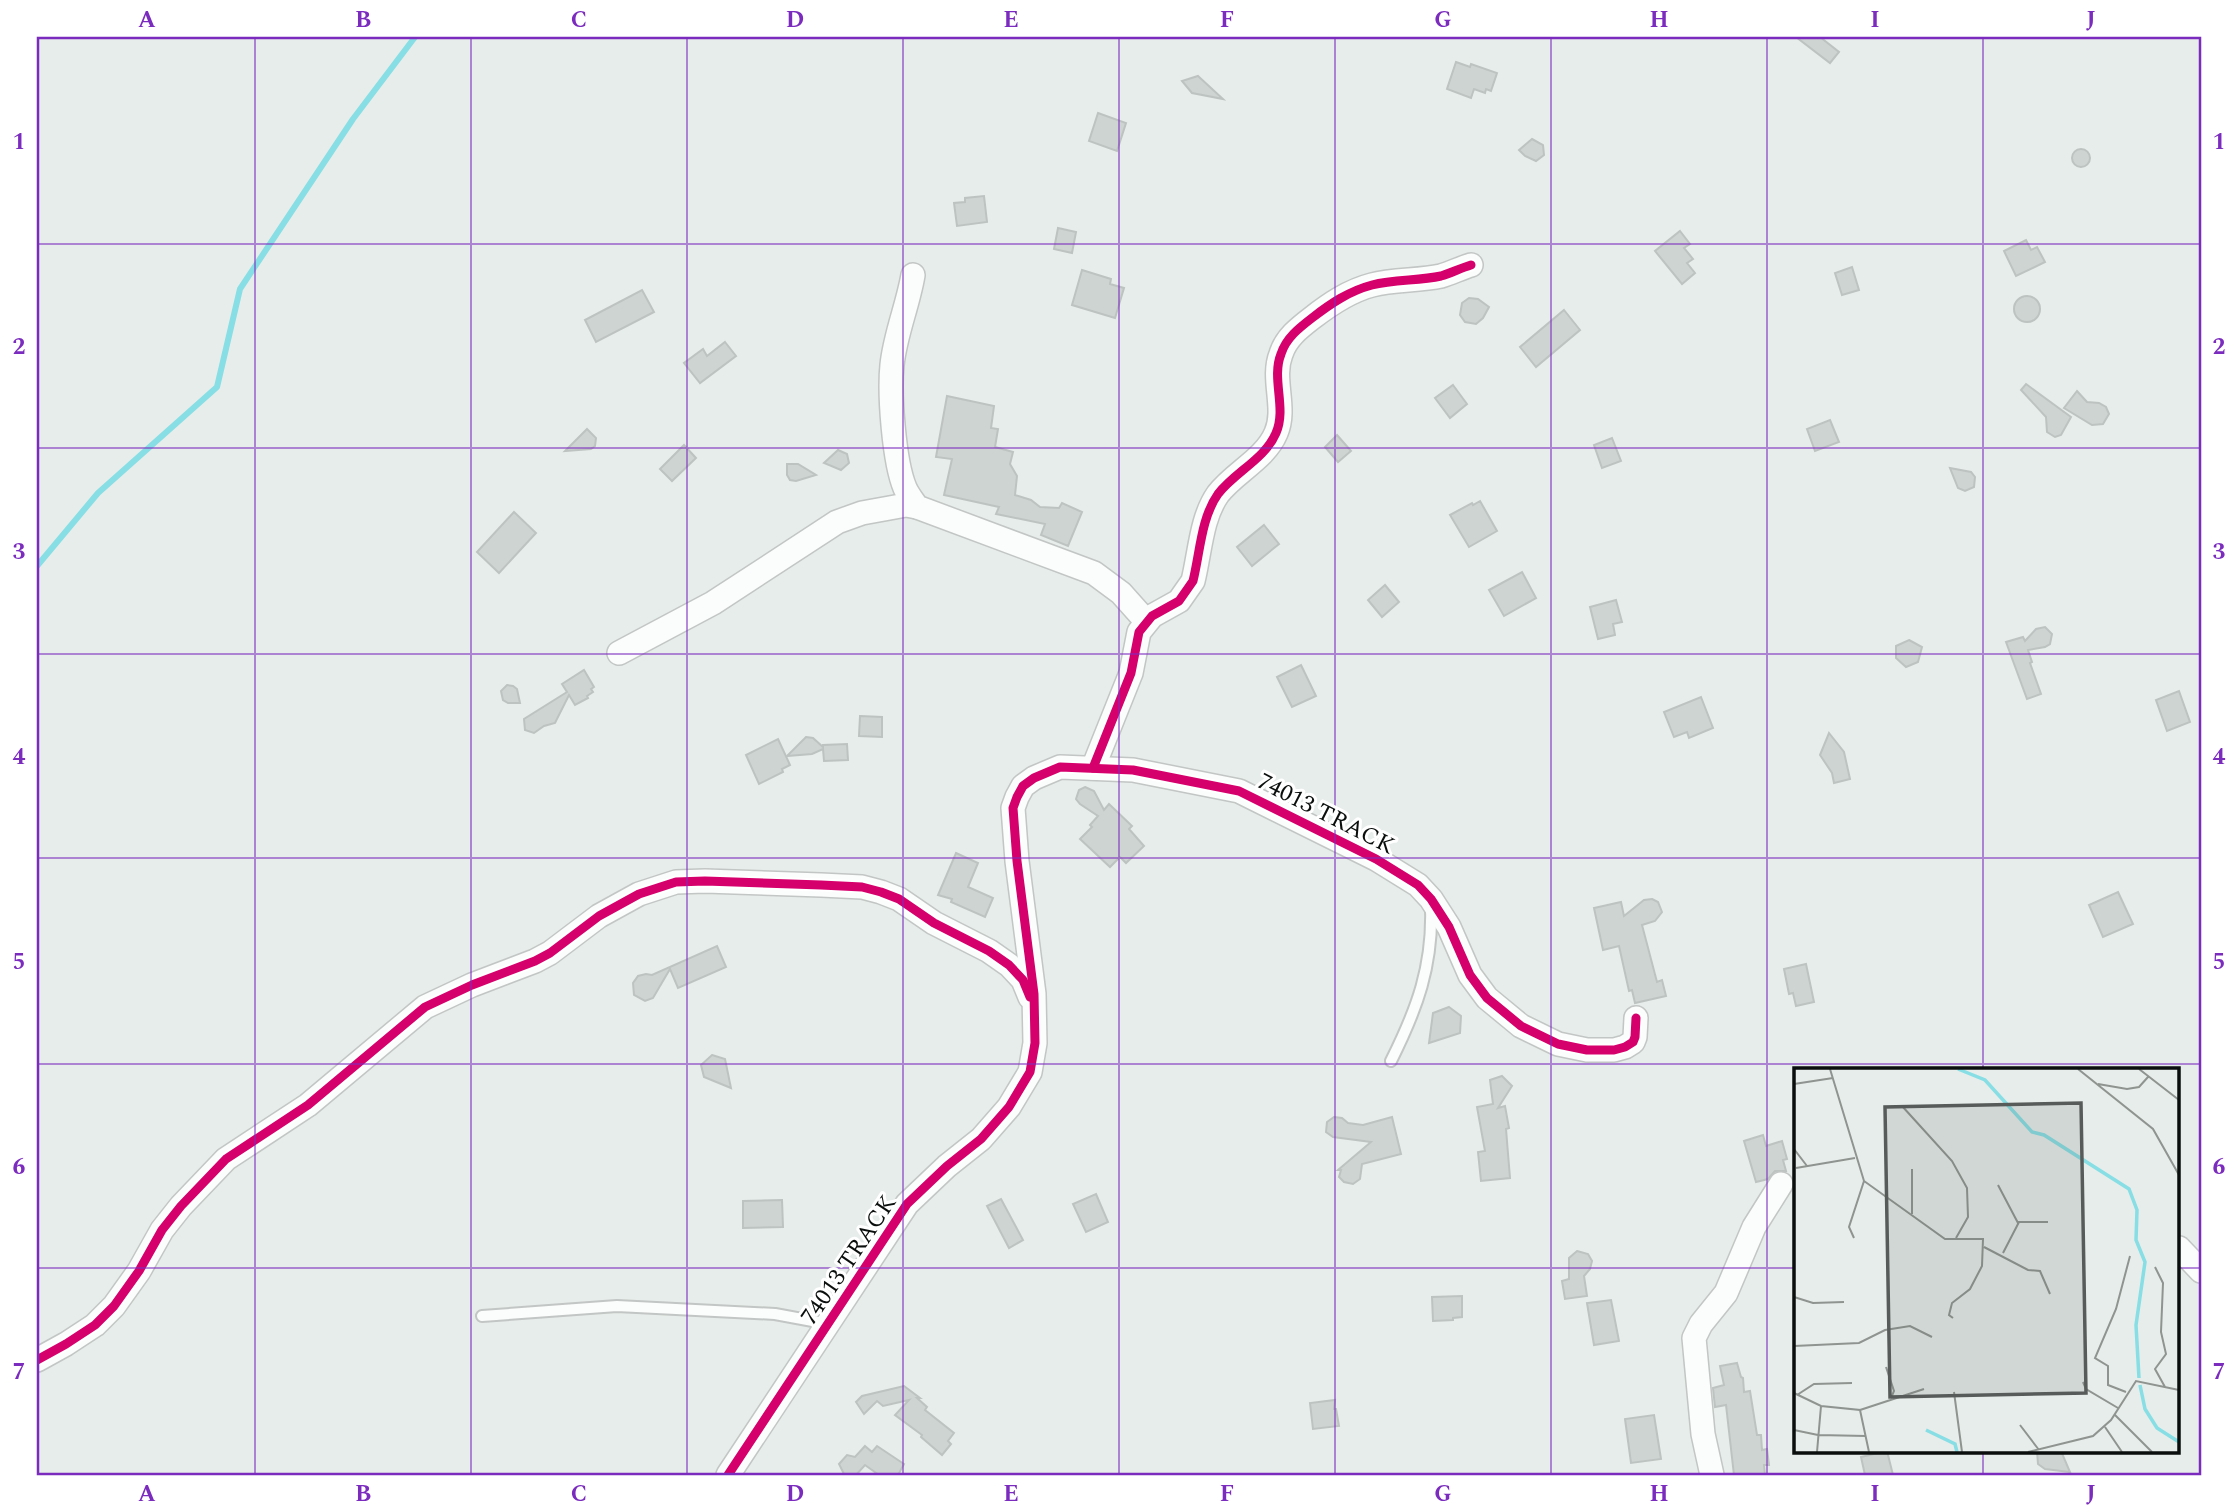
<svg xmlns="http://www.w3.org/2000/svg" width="2238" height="1512" font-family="Spectral,serif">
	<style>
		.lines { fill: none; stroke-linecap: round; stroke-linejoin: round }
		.stream { stroke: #87dee4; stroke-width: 6 }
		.building { fill: #ced4d2; stroke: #bdc3c1; stroke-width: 2 }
		.lane-casing { stroke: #c2c6c4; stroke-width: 14 }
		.street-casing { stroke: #c2c6c4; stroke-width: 26 }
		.lane { stroke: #fbfcfc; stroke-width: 10 }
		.street { stroke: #fbfcfc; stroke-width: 23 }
		.cycleway-casing { stroke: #fff; stroke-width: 13 }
		.cycleway { stroke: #d6006c; stroke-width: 9 }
		.grid { fill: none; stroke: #7b2cbf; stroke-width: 2; stroke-opacity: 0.55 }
		.labels { text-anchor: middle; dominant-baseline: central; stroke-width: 6; stroke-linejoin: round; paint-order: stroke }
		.street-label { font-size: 24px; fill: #0a0e0c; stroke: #fff }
		.inset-river { fill: none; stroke: #87dee4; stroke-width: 3.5 }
		.inset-road { fill: none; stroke: #8f9491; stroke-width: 2 }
		.view { fill: #575c5a; fill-opacity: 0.15; stroke: #575c5a; stroke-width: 3.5 }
		.inset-edge { fill: none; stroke: #0a0e0c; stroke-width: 3.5 }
		.neatline { fill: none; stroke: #7b2cbf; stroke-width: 2.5 }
		.grid-label { font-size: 23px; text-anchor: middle; font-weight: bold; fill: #7b2cbf }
	</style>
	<rect width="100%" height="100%" fill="#e7edea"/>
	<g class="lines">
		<path class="stream" d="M37,566L98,493L217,387L240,289L353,119L415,37"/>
	</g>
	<g class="building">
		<path d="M1796,37H1820L1839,52L1830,63Z"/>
		<path d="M1456,62L1470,67L1471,64L1497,73L1491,91L1486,89L1485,93L1474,89L1471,98L1447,89Z"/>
		<path d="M1198,76L1223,99L1192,93L1182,81Z"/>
		<path d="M1098,113L1126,123L1117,151L1089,141Z"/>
		<path d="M1532,139L1543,145L1544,155L1536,161L1525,156L1519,150Z"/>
		<circle cx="2081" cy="158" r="9"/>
		<path d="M984,196L987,222L957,226L954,203L965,202V198Z"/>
		<path d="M1058,228L1076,232L1072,253L1054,249Z"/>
		<path d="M1680,231L1690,244L1684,248L1693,259L1687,263L1695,273L1682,284L1655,251Z"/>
		<path d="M2026,240L2031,250L2037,247L2045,262L2016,276L2004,251Z"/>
		<path d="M1852,267L1859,290L1842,295L1835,273Z"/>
		<path d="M1082,270L1111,279L1110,284L1124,288L1115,318L1072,305Z"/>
		<path d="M642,290L654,312L596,342L585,320Z"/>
		<circle cx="2027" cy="309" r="13"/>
		<path d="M1469,298L1478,299L1489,307L1483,318L1476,324L1465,322L1460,315L1462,303Z"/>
		<path d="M1564,310L1580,330L1536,367L1520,347Z"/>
		<path d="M725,342L736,356L700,383L684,363L703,349L707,356Z"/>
		<path d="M2026,384L2071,417L2061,435L2055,437L2047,432L2046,417L2021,390Z"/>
		<path d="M1453,385L1467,404L1450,418L1435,398Z"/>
		<path d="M2077,391L2087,402L2099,403L2106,407L2109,414L2103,424L2092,425L2064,408Z"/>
		<path d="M947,396L994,406L991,428L998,429L995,447L1013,452L1010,464L1017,476L1015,495L1031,500L1040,507L1059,508L1062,503L1082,512L1068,546L1041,535L1045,524L996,514L999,507L944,495L952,459L936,457Z"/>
		<path d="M1830,420L1839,442L1815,451L1807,429Z"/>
		<path d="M587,429L596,438L595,446L591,449L565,451Z"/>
		<path d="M1337,435L1351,451L1338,462L1325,447Z"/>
		<path d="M1612,438L1621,461L1602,468L1594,445Z"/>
		<path d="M684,445L696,458L672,481L660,469Z"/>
		<path d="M838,450L847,454L849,463L841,470L824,463Z"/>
		<path d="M787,464H798L816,475L796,481L790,480L787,475Z"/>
		<path d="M1950,468L1971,472L1975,477L1974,487L1965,491L1958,488Z"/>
		<path d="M1480,501L1497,531L1469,547L1450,515L1472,503L1473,505Z"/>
		<path d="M514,512L536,533L499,573L477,552Z"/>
		<path d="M1264,525L1279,544L1252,566L1237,547Z"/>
		<path d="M1522,572L1536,598L1504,616L1489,590Z"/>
		<path d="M1385,585L1399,602L1382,617L1368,600Z"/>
		<path d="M1616,600L1622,622L1613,624L1615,635L1598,639L1590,607Z"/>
		<path d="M2045,627L2052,634L2050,644L2045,647L2028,650L2032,662L2030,663L2041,694L2027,699L2006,642L2023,637L2025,641L2036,629Z"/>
		<path d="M1909,640L1922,647L1918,662L1906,667L1896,658V646Z"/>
		<path d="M1301,665L1316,696L1292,707L1277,677Z"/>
		<path d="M584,670L594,687L591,689L593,692L587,696L588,698L575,705L569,695L555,723L544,726L534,733L525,730L524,719L567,692L562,684Z"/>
		<path d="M507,685L513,686L517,689L520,703H508L503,700L501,691Z"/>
		<path d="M2179,691L2190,722L2167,731L2156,700Z"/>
		<path d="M1701,697L1713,728L1689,738L1687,732L1674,737L1664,712Z"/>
		<path d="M860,716L882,717V737L859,736Z"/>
		<path d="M1829,733L1844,752L1850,779L1834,783L1832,773L1820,755Z"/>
		<path d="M806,737L813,738L823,747V745L847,744L848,760L824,761L823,749L812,754L787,756Z"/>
		<path d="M778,739L790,765L782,769L783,772L759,784L746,755Z"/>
		<path d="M1085,787L1094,791L1104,810L1109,804L1132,826L1129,829L1144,846L1126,863L1120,857L1110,867L1080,839L1092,827L1090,825L1098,816L1080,804L1076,799L1079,790Z"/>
		<path d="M956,853L978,863L968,887L993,898L985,917L951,902L952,899L938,895Z"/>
		<path d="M2118,892L2133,924L2103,937L2089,905Z"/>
		<path d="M1652,899L1658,902L1662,912L1655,921L1642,925L1657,982L1662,980L1666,996L1635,1003L1632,990L1629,991L1619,946L1603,950L1594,908L1621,902L1624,916L1644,900Z"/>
		<path d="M717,946L726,967L678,988L670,969L653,998L645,1001L634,995L633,983L638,976L646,974L652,975Z"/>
		<path d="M1806,964L1814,1002L1796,1006L1793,993L1789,994L1784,969Z"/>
		<path d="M1449,1007L1461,1016L1460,1033L1429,1043L1433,1013Z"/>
		<path d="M712,1055L725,1059L731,1088L704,1077L701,1065Z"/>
		<path d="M1502,1076L1512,1086L1498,1108L1505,1106L1509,1128L1506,1129L1510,1178L1481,1181L1478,1152L1485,1151L1477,1107L1493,1104L1490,1080Z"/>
		<path d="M1334,1117L1342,1118L1348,1123L1363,1125L1392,1117L1401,1154L1362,1164L1360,1179L1353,1184L1344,1182L1339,1177L1341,1170H1338L1371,1142L1333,1137L1326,1132L1327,1122Z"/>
		<path d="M1763,1135L1766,1146L1782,1141L1787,1159L1783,1160L1786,1171H1775L1768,1179L1756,1182L1744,1141Z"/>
		<path d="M1096,1194L1108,1222L1086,1232L1073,1204Z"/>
		<path d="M1001,1199L1023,1240L1009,1248L987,1206Z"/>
		<path d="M782,1200L783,1227L743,1228V1201Z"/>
		<path d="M1577,1251L1588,1254L1592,1261L1590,1269L1584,1276L1587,1296L1565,1299L1562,1281L1569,1279V1258Z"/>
		<path d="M1462,1296V1317L1453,1318V1320L1433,1321L1432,1297Z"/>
		<path d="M1611,1300L1619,1341L1594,1345L1587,1303Z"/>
		<path d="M1737,1363L1741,1377L1743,1378L1744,1392L1750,1391L1757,1435H1761L1762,1450L1767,1449L1769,1465H1764L1765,1475H1734L1726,1405L1715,1407L1713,1388L1724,1385L1720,1366Z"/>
		<path d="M904,1386L920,1398H917L927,1407L925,1410L954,1433L948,1441L951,1444L942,1455L921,1437L922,1435L895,1415L909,1400L883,1406L877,1401L864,1414L856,1402L862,1396Z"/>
		<path d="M1335,1400L1334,1409H1336L1339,1426L1313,1429L1310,1403Z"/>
		<path d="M1654,1415L1661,1459L1631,1463L1625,1419Z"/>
		<path d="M865,1446L872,1452L877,1446L904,1464L898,1475H879L865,1465L856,1475L844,1474L839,1464L847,1455L855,1457Z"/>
		<path d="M1887,1451L1893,1475H1865L1861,1457Z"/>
		<path d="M2037,1451H2061L2070,1472L2045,1469L2038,1464Z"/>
	</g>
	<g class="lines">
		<g class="lane-casing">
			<g id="lane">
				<path d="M1391,1061C1417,1009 1433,966 1431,907"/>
				<path d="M482,1316L617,1306L775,1314L829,1324"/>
			</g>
		</g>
		<g class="street-casing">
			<g id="street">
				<path d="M913,275C908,305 895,335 892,365C889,394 894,462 905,488C908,495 913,501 917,507L1094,573L1121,593L1146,621"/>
				<path d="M619,653L713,603L837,522L862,513L906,505L917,507"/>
				<path d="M1093,768L1131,673L1139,632L1152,616L1179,601L1193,581C1200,553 1201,518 1218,494C1235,472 1265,459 1276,433C1287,408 1271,379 1281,354C1286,338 1299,328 1312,318C1330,304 1349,291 1372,285C1394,279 1418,281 1441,276C1451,273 1461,268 1471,265"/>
				<path d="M2179,1248L2201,1271"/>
				<path d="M37,1360L66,1344L95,1325L114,1306L139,1271L162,1230L181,1206L226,1159L308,1105L425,1007L472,985L535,961L550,953L599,916L639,894L676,882L705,881L821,885L862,887L881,892L899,899L934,923L989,951L1009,965L1023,980L1030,997"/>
				<path d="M728,1475L907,1204L947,1166L981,1139L1009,1107L1030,1072L1035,1043L1034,994L1017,861L1013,808L1017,797L1023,786L1034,778L1060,767L1133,770L1239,791L1376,859L1418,885L1431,899L1449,927L1470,975L1487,998L1521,1026L1558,1044L1587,1050H1614L1625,1047L1633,1042L1635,1037L1636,1018"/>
				<path d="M1712,1475L1703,1434L1694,1338L1701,1324L1726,1293L1754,1227L1781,1184"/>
			</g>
		</g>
		<use href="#lane" class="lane"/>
		<use href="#street" class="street"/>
		<g class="cycleway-casing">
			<g id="cycleway">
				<path d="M1093,768L1131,673L1139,632L1152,616L1179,601L1193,581C1200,553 1201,518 1218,494C1235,472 1265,459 1276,433C1287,408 1271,379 1281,354C1286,338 1299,328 1312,318C1330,304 1349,291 1372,285C1394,279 1418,281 1441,276C1451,273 1461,268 1471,265"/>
				<path d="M37,1360L66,1344L95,1325L114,1306L139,1271L162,1230L181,1206L226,1159L308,1105L425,1007L472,985L535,961L550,953L599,916L639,894L676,882L705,881L821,885L862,887L881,892L899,899L934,923L989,951L1009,965L1023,980L1030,997"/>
				<path d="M728,1475L907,1204L947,1166L981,1139L1009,1107L1030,1072L1035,1043L1034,994L1017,861L1013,808L1017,797L1023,786L1034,778L1060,767L1133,770L1239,791L1376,859L1418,885L1431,899L1449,927L1470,975L1487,998L1521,1026L1558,1044L1587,1050H1614L1625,1047L1633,1042L1635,1037L1636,1018"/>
			</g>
		</g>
		<use href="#cycleway" class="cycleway"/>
	</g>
	<path class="grid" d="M255,37V1475M471,37V1475M687,37V1475M903,37V1475M1119,37V1475M1335,37V1475M1551,37V1475M1767,37V1475M1983,37V1069M37,244H2201M37,448H2201M37,654H2201M37,858H2201M37,1064H2201M37,1268H1795M2177,1268H2201M1983,1451V1475"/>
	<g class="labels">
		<g class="street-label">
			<text transform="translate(1326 814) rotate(27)">74013 TRACK</text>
			<text transform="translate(849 1260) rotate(-56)">74013 TRACK</text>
		</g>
	</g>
	<g transform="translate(1794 1068)">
		<rect width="385" height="385" fill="#e7edea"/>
		<path class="inset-river" d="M164,1L191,12L238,64L250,67L335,121L343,142L342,172L351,194L342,257L345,310M346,317L351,341L363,360L385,374M132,362L161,376L163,384"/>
		<path class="inset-road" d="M36,1L70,113L151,171H189L188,198L176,221L158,235L155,247L159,250M284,1L359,61L385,107M345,1L385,32M0,16L39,10M304,16L333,21L345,19L354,9M108,38L158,93L173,120L174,149L162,170M0,81L13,98M2,100L61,90M204,117L224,155M118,146V101M60,170L55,159L70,113M190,179L234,202L246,203L256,226M209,185L225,154H254M361,199L369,215L367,264L372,286L361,301L371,319M0,229L19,235L50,234M0,278L65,275L91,262L116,258L138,269M92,299L100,323L97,330M289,314L292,321L324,340M160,324L168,384M332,324L314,317V298L301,290L322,241L336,188M0,325L27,338L66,342L75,384M3,327L20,316L58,315M66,342L130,321M321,347L358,384M226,357L245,382M311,359L328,384M0,362L24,367L72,368M23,384L27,338M234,384L299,368L317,352L342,313L385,322"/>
		<path class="view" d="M287,35L292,325L96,329L91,39Z"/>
		<rect width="385" height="385" class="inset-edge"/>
	</g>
	<rect width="2238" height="1512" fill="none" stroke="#ffffff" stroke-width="77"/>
	<rect x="38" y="38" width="2162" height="1436" class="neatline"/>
	<g class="grid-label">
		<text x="147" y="27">A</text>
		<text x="363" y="27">B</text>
		<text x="579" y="27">C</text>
		<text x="795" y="27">D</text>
		<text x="1011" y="27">E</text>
		<text x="1227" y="27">F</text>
		<text x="1443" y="27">G</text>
		<text x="1659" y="27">H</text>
		<text x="1875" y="27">I</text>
		<text x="2091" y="27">J</text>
		<text x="19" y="149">1</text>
		<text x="2219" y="149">1</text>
		<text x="19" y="354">2</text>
		<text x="2219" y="354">2</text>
		<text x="19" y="559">3</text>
		<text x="2219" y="559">3</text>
		<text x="19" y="764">4</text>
		<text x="2219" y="764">4</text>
		<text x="19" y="969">5</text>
		<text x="2219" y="969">5</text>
		<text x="19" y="1174">6</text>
		<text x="2219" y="1174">6</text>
		<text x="19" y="1379">7</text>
		<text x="2219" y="1379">7</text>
		<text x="147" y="1501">A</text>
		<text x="363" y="1501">B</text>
		<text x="579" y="1501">C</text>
		<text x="795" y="1501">D</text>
		<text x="1011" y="1501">E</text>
		<text x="1227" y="1501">F</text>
		<text x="1443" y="1501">G</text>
		<text x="1659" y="1501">H</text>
		<text x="1875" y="1501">I</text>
		<text x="2091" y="1501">J</text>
	</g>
</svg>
